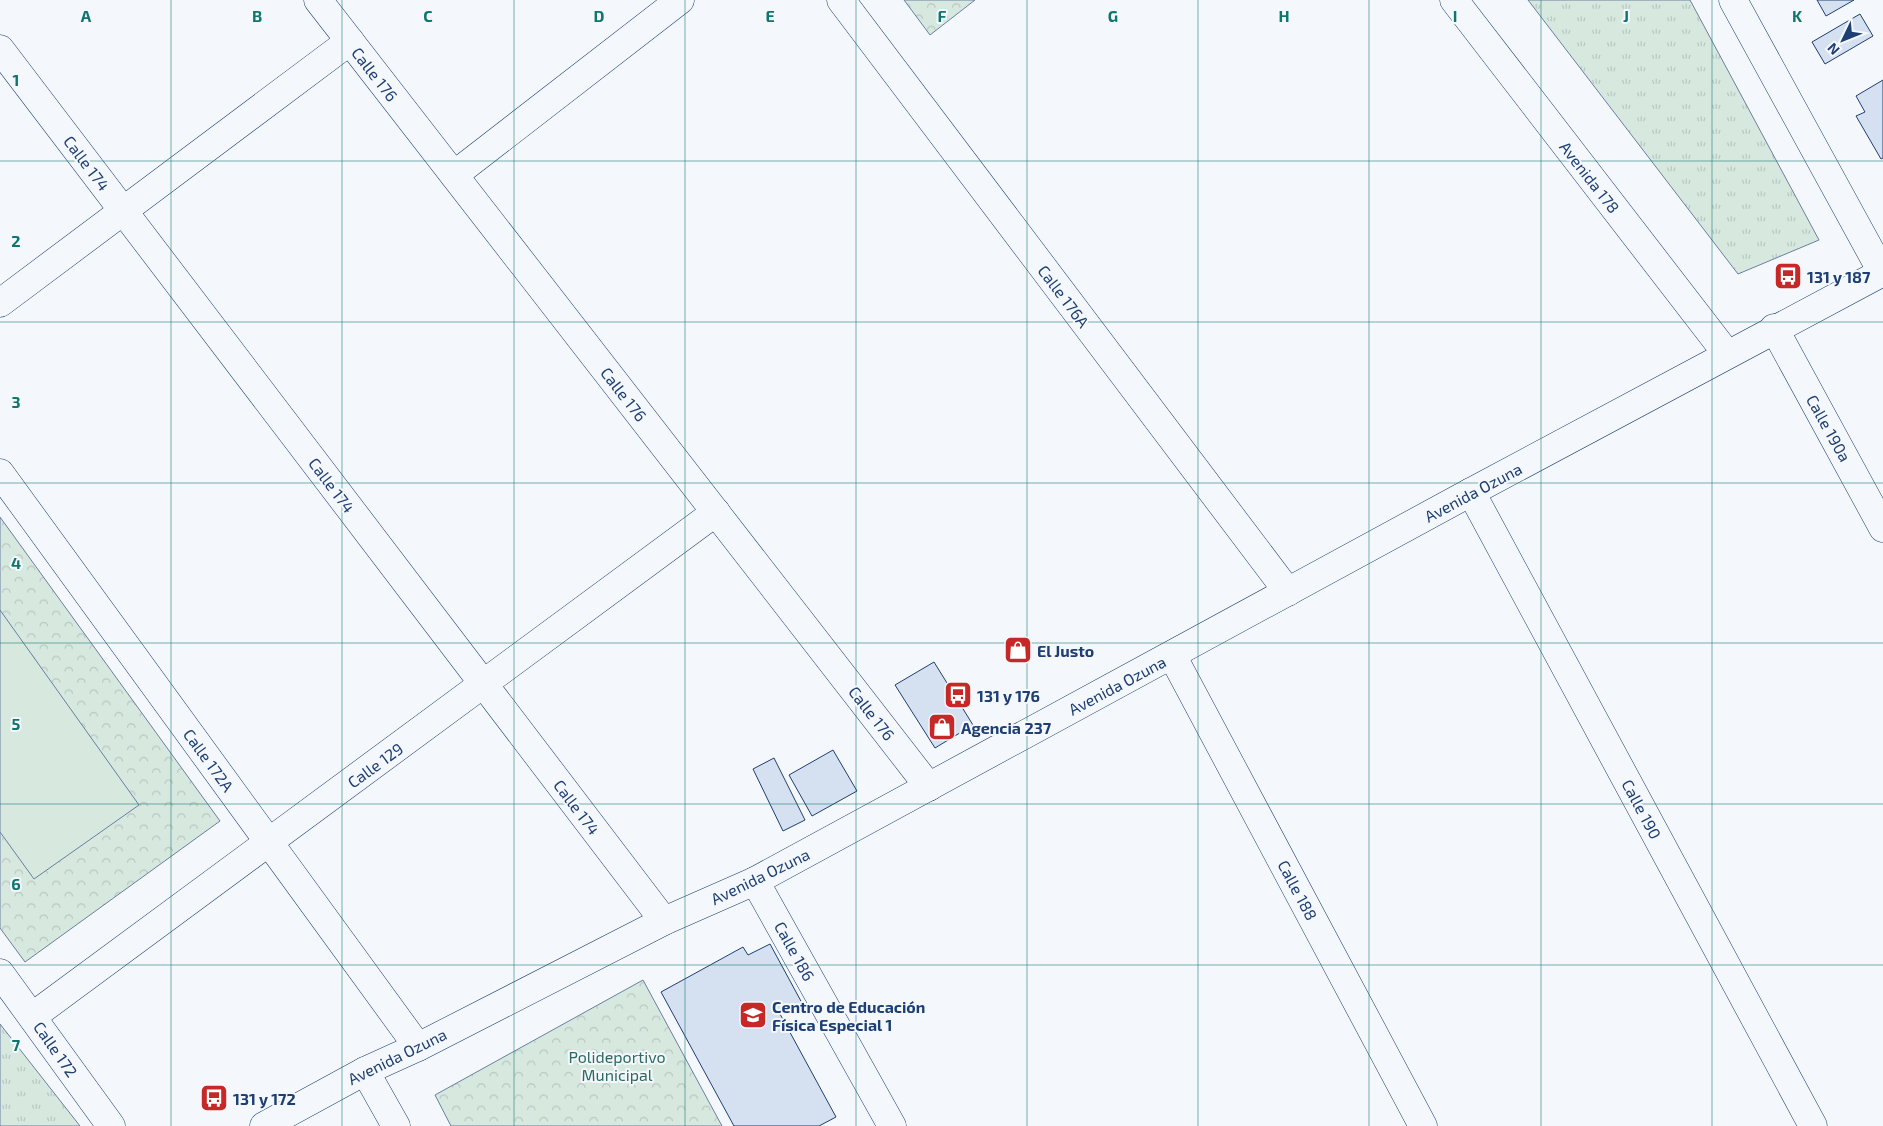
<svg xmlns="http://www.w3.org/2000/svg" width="1883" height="1126" font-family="'Exo 2',sans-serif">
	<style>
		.grass { fill: url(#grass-tufts); stroke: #687fa3 }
		.park { fill: url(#park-crowns); stroke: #687fa3 }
		.garden { fill: #d7e8df; stroke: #687fa3 }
		.building { fill: #d5e0f0; stroke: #1d3f73 }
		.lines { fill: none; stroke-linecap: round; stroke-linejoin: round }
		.minor-casing { stroke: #1d3f73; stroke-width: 29 }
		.secondary-casing { stroke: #1d3f73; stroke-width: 29 }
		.minor { stroke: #f4f7fb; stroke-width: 28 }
		.secondary { stroke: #f4f7fb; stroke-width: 28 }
		.grid { fill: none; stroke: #0f766e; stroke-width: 1; stroke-opacity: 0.55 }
		.labels { text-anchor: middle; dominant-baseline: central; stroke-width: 4; stroke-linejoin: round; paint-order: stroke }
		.street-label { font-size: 16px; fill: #1d3f73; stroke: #f4f7fb }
		.poi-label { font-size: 16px; font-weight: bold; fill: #1d3f73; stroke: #f4f7fb; text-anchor: start }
		.park-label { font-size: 16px; fill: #2c6c60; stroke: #f4f7fb }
		.grid-label { font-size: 16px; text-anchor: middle; font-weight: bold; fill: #0f766e; stroke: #f4f7fb; stroke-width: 4; stroke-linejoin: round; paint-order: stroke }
	</style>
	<defs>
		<pattern id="grass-tufts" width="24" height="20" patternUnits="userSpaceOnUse" patternTransform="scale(1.25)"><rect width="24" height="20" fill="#d7e8df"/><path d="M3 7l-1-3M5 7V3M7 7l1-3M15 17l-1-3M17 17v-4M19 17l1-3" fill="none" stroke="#b8c8c3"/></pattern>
		<pattern id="park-crowns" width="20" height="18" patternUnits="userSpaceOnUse" patternTransform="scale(1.25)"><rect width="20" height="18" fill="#d7e8df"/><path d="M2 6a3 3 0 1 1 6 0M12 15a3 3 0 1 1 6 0" fill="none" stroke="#b8c8c3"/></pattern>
	</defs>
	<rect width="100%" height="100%" fill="#f4f7fb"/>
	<g class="grass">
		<path d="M1528,0H1690L1819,240L1738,274Z"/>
		<path d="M0,1024L80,1126H0Z"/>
	</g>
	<g class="park">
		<path d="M904,0H975L930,35Z"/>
		<path d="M0,517L220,821L25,962L0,928Z"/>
		<path d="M643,980L722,1126H451L435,1095Z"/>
	</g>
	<path class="garden" d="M0,610L139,805L34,879L0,832Z"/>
	<g class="building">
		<path d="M1817,0H1854L1826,16Z"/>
		<path d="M1860,14L1873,36L1825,64L1812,42Z"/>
		<path d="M1883,80V158L1881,159L1856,116L1865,112L1856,96Z"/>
		<path d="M934,662L973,725L935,748L895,685Z"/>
		<path d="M833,750L857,791L812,816L789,775Z"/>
		<path d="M774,758L805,820L783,831L753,769Z"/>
		<path d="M770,944L802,1003L780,1014L836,1117L819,1126H734L661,992L743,947L748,955Z"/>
	</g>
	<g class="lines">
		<g class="minor-casing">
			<g id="minor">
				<path d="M318,0L929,787"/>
				<path d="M841,0L1288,592"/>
				<path d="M1733,0L1882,272"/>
				<path d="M0,49L664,921"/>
				<path d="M454,175L680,0"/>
				<path d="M0,303L350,41"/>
				<path d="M1774,328L1883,528"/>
				<path d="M0,473L418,1047"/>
				<path d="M1471,492L1813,1126"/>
				<path d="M1172,655L1423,1126"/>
				<path d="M755,881L892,1126"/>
				<path d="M0,973L111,1126"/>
				<path d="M33,1016L716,512"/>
				<path d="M365,1071L396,1126"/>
			</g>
		</g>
		<g class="secondary-casing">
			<g id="secondary">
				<path d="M1454,0L1727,354"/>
				<path d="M264,1126L365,1071L418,1047L664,921L755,881L1471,492L1883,272"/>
			</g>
		</g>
		<use href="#minor" class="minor"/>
		<use href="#secondary" class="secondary"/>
	</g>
	<path class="grid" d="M171,0V1126M342,0V1126M514,0V1126M685,0V1126M856,0V1126M1027,0V1126M1198,0V1126M1369,0V1126M1541,0V1126M1712,0V1126M0,161H1883M0,322H1883M0,483H1883M0,643H1883M0,804H1883M0,965H1883"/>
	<defs>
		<g id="bus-square" transform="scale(1.4375)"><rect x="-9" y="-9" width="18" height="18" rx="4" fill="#c62828" stroke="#f4f7fb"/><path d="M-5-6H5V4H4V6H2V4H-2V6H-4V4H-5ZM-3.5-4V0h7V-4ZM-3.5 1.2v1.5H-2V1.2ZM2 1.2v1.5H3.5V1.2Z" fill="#fff"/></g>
		<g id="shop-square" transform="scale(1.4375)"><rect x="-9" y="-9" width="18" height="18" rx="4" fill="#c62828" stroke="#f4f7fb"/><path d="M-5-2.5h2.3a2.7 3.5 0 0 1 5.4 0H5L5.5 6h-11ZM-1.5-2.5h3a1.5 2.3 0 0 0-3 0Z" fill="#fff"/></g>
		<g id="school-square" transform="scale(1.4375)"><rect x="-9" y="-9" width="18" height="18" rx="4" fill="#c62828" stroke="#f4f7fb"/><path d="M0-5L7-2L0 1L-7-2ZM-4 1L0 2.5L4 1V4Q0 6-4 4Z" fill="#fff"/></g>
	</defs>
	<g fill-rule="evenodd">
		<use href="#bus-square" x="1788" y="276"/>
		<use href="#shop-square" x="1018" y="650"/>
		<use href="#bus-square" x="958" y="695"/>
		<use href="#shop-square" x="942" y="727"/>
		<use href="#school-square" x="753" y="1015"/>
		<use href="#bus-square" x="214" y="1098"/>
	</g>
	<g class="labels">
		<g class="street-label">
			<text transform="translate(375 74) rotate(52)">Calle 176</text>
			<text transform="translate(87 163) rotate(53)">Calle 174</text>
			<text transform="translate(1590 177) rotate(52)">Avenida 178</text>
			<text transform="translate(1064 296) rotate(53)">Calle 176A</text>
			<text transform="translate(624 394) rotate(52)">Calle 176</text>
			<text transform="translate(1829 428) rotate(61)">Calle 190a</text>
			<text transform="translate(332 485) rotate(53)">Calle 174</text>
			<text transform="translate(1473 492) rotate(-28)">Avenida Ozuna</text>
			<text transform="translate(1117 685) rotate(-28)">Avenida Ozuna</text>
			<text transform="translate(872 713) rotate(52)">Calle 176</text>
			<text transform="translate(209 760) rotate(54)">Calle 172A</text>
			<text transform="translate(375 765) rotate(-36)">Calle 129</text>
			<text transform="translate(577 807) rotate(53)">Calle 174</text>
			<text transform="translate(1642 809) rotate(62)">Calle 190</text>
			<text transform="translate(760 876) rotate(-26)">Avenida Ozuna</text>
			<text transform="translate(1298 890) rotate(62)">Calle 188</text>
			<text transform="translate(795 951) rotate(61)">Calle 186</text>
			<text transform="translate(56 1049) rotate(55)">Calle 172</text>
			<text transform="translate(397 1056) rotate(-26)">Avenida Ozuna</text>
		</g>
		<g class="poi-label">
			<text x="1807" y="276">131 y 187</text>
			<text x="1037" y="650">El Justo</text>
			<text x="977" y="695">131 y 176</text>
			<text x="961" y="727">Agencia 237</text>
			<text x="772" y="1006">Centro de Educación<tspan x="772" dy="18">Física Especial 1</tspan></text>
			<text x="233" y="1098">131 y 172</text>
		</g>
		<g class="park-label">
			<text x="617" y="1056">Polideportivo<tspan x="617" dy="18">Municipal</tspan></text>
		</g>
	</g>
	<g class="grid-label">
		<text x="86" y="22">A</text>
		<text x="257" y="22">B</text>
		<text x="428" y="22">C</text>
		<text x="599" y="22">D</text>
		<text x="770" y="22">E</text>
		<text x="942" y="22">F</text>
		<text x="1113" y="22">G</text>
		<text x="1284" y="22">H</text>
		<text x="1455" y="22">I</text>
		<text x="1626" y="22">J</text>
		<text x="1797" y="22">K</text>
		<text x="16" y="86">1</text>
		<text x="16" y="247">2</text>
		<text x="16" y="408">3</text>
		<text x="16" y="569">4</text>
		<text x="16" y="730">5</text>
		<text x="16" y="890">6</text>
		<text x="16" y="1051">7</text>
	</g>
	<g transform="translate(1843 40) rotate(227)" stroke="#f4f7fb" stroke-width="4" paint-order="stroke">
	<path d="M0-4L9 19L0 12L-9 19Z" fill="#1d3f73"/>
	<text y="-8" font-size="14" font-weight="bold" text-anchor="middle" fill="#1d3f73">N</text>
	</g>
</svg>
